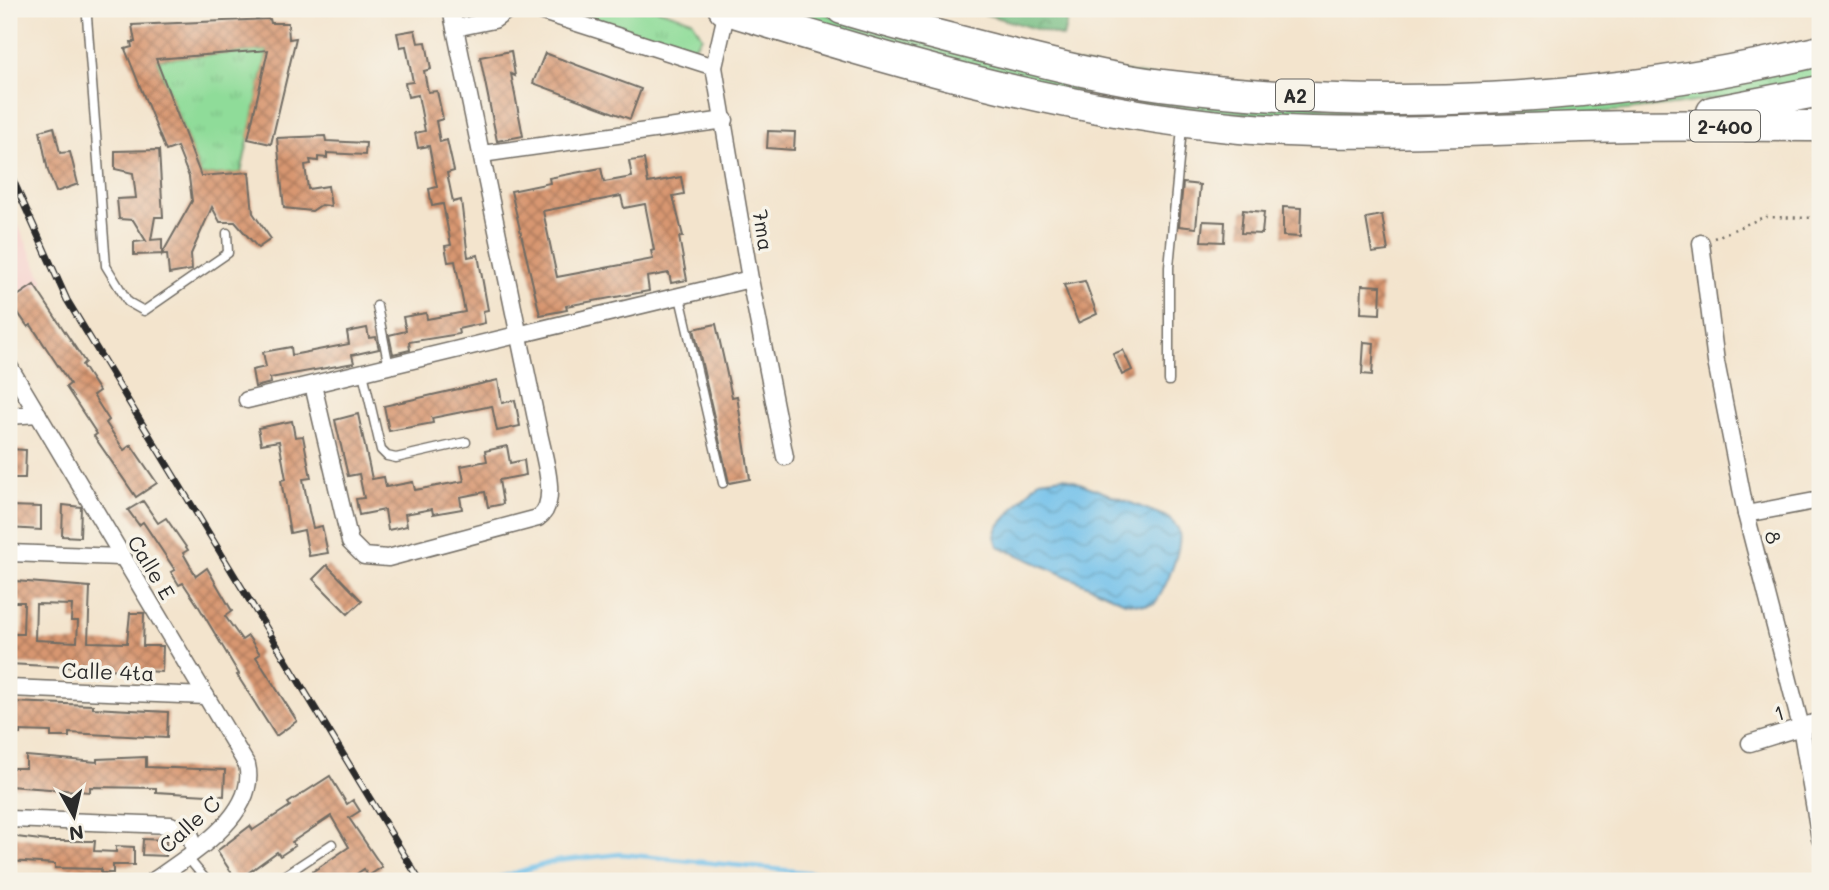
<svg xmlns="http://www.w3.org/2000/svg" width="1829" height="890" font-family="Mali,sans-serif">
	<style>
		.built { fill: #f7d0cc }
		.grass { fill: url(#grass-tufts); stroke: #5d8462; stroke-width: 2 }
		.forest { fill: url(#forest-crowns); stroke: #4f7456; stroke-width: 2 }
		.water { fill: url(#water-waves); stroke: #4d768a; stroke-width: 2 }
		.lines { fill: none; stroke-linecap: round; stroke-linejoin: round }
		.stream { stroke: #6fc0ea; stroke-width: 4.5 }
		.building { fill: url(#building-cross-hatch); fill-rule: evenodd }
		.service-casing { stroke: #716c64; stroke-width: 11 }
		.minor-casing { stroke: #716c64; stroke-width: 19 }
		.motorway-casing { stroke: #716c64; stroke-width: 33 }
		.path { stroke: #716c64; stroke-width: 2.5; stroke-dasharray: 2 5; stroke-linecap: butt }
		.service { stroke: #fff; stroke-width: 8 }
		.minor { stroke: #fff; stroke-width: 16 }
		.motorway { stroke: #fff; stroke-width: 30 }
		.rail-casing { stroke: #2b2b2b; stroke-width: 7 }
		.rail { stroke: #f7f3e8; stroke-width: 4.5; stroke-dasharray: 13; stroke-linecap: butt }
		.labels { text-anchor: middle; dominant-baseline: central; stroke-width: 7; stroke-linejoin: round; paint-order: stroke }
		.shield { fill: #f7f3e8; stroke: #686764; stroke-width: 2 }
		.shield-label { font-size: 19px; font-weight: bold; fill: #2b2b2b }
		.street-label { font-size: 21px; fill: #2b2b2b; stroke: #f7f3e8 }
	</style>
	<defs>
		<pattern id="grass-tufts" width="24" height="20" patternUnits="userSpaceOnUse" patternTransform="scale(1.75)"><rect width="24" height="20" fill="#8fdc99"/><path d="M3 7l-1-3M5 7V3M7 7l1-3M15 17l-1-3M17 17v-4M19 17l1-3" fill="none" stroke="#7cbd84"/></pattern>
		<pattern id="forest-crowns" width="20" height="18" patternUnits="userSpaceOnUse" patternTransform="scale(1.75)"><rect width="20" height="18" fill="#73bc81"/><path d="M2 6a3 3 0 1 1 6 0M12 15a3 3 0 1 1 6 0" fill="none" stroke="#5f996a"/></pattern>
		<pattern id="water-waves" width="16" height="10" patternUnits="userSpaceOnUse" patternTransform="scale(1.75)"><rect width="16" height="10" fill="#6fc0ea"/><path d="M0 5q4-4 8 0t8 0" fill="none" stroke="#5b9cbe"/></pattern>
		<pattern id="building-cross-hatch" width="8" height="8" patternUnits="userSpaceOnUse" patternTransform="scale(1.75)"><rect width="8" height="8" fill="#d89771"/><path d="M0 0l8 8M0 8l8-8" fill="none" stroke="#af7b5d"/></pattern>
	</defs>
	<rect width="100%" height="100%" fill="#f7f3e8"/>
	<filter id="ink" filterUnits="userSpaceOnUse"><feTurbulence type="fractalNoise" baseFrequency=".0143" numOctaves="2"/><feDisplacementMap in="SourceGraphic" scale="14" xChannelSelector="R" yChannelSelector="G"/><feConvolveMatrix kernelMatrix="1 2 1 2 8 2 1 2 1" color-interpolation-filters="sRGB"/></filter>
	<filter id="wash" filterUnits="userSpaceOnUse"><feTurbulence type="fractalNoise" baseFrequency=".00686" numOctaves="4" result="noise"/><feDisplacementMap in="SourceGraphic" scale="28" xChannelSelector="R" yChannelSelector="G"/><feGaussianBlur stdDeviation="1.57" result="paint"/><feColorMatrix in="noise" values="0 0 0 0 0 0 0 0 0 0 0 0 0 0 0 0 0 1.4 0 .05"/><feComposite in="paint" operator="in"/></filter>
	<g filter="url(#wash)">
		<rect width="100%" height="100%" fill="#f3e4cd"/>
		<path class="built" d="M9,205L44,282L9,297Z"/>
		<g class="grass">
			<path d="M561,9H657L692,20L702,37L690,51Z"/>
			<path d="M756,9H808L866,26L1335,109L1820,62V79C1693,109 1564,118 1433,119C1328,120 1223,116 1119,100C996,80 876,41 756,9Z"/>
			<path d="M268,50L241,173L201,176L156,59Z"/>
		</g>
		<path class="forest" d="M968,9H1070L1063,37Z"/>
		<path class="water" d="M1064,477L1167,517C1170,520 1176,525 1178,529C1185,544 1165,590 1155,603L1145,605L1125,602L998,546L995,536L998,527L1039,480Z"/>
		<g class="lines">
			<path class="stream" d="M487,881L556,861L621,854L896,881"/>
		</g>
		<g id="blocks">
			<g class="building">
				<path d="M270,19L271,23H288L289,39L296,38L271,144L248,139L268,50L156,59L201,176L249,172L253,213L271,239L258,248L235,222H220L212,207L191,254L192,270L169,274L167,254L134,255V242L146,241L133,220L119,219L117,199L136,198L133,173L115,169V151L159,150L163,217H155L151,240L162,239V254L192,201L189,177L177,147L166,151L125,49L132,47L131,42H135L132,25Z"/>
				<path d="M415,30L418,43L426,42L431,69L424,71L428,92L437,91L443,119L436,121L440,142L447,140L454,171L447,173L453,202L461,200L468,257L478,255L488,310L483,311L485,323L458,329L459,334L409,342L410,350L393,354L389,335L406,331L403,317L426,313L427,319L465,312L455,261L448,262L445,246L451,245L443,204L432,206L429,189L437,187L429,146L418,148L415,133L425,131L418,95L408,97L405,83L413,82L406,46L400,47L397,33Z"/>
				<path d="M511,51L515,76L511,74L523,136L497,141L480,57Z"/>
				<path d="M545,53L641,89L630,119L533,83Z"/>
				<path d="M54,127L60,153L70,152L78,184L56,192L48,171L40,131Z"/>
				<path d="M768,131L795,132L794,150L767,148Z"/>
				<path d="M325,136L326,141L366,143L365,155L327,153V158L318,157V161L310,160L311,164L305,165L308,189L328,186L331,206L321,205L312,211L284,208L277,138Z"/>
				<path d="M644,159L648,183L681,177L684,194L673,196L683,236L679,237L687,280L671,283L669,273L647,277L649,291L566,306L567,310L540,315L511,191L550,183L549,178L601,168L604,182L632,177L629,161ZM621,196L624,208L645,204L654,250L651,251L653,259L557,277L543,211Z"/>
				<path d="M1183,183L1200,185L1196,228L1179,226Z"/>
				<path d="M1283,207L1301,208L1300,237L1283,236Z"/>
				<path d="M1243,210L1264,212L1262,234L1241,233Z"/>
				<path d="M1382,215L1388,251L1372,253L1366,218Z"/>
				<path d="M1203,221L1225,222L1224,242L1201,241Z"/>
				<path d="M1085,281L1097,314L1078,323L1064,285Z"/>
				<path d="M34,285L85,362L82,365L99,391L93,395L109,420L106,423L124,450L131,445L157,483L136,497L94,436L97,434L66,387L70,384L31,325L28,327L10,301Z"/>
				<path d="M1362,285L1381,286L1380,314L1361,313Z"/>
				<path d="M716,324L732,397L737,396L750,479L729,483L694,329Z"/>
				<path d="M367,328L369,338L376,337L379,349L352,355L354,363L270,378L271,383L255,387L252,370L266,367L263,352L291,347L292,355L349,344L347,332Z"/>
				<path d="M1364,342L1374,343L1372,375L1362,374Z"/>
				<path d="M1123,350L1132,370L1122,375L1113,354Z"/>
				<path d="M498,380L502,403L515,400L520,426L497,431L492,406L432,418L433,423L389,431L384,406Z"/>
				<path d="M358,414L372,479L384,477L386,487L413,482L415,490L464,481L461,466L487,461L485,451L507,446L510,463L524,460L526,475L499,480L503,504L488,507L485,492L460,497L462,509L433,514L432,509L405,514L407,526L388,530L385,510L359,515L356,499L364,498L359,474L348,476L335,420Z"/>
				<path d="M292,421L295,437L303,436L311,478L303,479L309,511L313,528L322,526L328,553L309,556L304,530L290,533L281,480L286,479L279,441L261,444L258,428Z"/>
				<path d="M9,449L26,450L25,478H9Z"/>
				<path d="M143,501L158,523L166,518L188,550L183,553L196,576L207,568L232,611L225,616L242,640L248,636L260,654L256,657L297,721L276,736L237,675L239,674L199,607L183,583L179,585L171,572L175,570L143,522L139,525L128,510Z"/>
				<path d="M63,505L81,507L80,537L62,536Z"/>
				<path d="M9,506L41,507V530L9,528Z"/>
				<path d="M327,565L362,601L348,614L313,579Z"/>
				<path d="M15,581L90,587L88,642L127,643L130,613H144L143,646H163L162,672L9,664V634H23L24,602H9V583ZM36,604L72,605L71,621H78L77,642L35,640Z"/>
				<path d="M9,702L93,705V708L168,712L167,738L69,733V737H51V732L20,731V734H9Z"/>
				<path d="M26,756L97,762V759L146,757V767L225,770L224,796L156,792V788L90,787V792L9,786V768H26Z"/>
				<path d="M330,776L347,804L353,800L360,811L349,818L382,867L368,876L364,869L346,881H318L312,872L349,847L331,816L292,842L295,846L280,856L277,852L237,881L217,851L250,826L253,830L290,806L288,803Z"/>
				<path d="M9,836L48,841H95L94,851L116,852V846L134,847V865H113V873H101V869L55,868V864L9,861Z"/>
				<path d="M143,839L166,840V856L142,855Z"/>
			</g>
		</g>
	</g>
	<g filter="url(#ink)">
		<use href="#blocks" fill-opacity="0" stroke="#716c64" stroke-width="2"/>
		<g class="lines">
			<g class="service-casing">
				<g id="service">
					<path d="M89,9L87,17L106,266L128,302L144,311L228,253L227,233"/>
					<path d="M680,297L723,483"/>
					<path d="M377,306L389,367"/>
					<path d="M363,373L381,450L387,456L396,458L466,442"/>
					<path d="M1169,381V267L1182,128"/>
					<path d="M187,857L207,881"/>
					<path d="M276,881L332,844"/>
				</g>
			</g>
			<g class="minor-casing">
				<g id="minor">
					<path d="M533,9L714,67"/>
					<path d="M727,10L714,67L750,279L785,457"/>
					<path d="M455,28L494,20L509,9"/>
					<path d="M482,154L725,120"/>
					<path d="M1701,243L1716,362L1746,514L1801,727L1820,839"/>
					<path d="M9,366L247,765C259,814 188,857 153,881"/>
					<path d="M313,385L350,542L364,556L388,558L538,518C561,503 542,452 538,428L451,9"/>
					<path d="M247,400L750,279"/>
					<path d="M9,416L38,414"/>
					<path d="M1746,514L1820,500"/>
					<path d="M9,553L120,557"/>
					<path d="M9,688L206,696"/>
					<path d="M1750,743L1820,721"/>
					<path d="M9,819L171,825L191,836L194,851"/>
				</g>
			</g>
			<g class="motorway-casing">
				<g id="motorway">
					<path d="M724,9C897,62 1058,111 1240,128C1370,139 1500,128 1630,126C1694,125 1757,126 1820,126"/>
					<path d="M842,9C891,24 941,36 991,49C1047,63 1104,78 1162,85C1381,113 1605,102 1820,51"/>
					<path d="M1712,112L1820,91"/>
				</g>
			</g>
			<path class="path" d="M1714,238L1764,217L1820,218"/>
			<use href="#service" class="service"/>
			<use href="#minor" class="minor"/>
			<use href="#motorway" class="motorway"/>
			<g class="rail-casing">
				<path id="rail" d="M9,171L67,300L420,881"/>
			</g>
			<use href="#rail" class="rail"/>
		</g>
	</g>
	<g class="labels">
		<g class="shield">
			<rect x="1276" y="79.5" width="38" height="31" rx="5"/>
			<rect x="1690" y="110.5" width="70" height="31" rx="5"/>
		</g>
		<g class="shield-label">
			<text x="1295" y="95">A2</text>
			<text x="1725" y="126">2-400</text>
		</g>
		<g class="street-label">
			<text transform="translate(764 230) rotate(81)">7ma</text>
			<text transform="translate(1774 537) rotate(76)">8</text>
			<text transform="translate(152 567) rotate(59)">Calle E</text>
			<text transform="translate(108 671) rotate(2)">Calle 4ta</text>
			<text transform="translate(1779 712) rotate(-16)">1</text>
			<text transform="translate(189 824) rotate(-42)">Calle C</text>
		</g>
	</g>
	<rect width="1829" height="890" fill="none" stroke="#f7f3e8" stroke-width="35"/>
	<g transform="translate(74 816) rotate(172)" stroke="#f7f3e8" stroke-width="5" paint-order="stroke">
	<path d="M0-5L12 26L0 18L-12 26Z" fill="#2b2b2b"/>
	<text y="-10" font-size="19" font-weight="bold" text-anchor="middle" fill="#2b2b2b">N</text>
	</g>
</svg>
